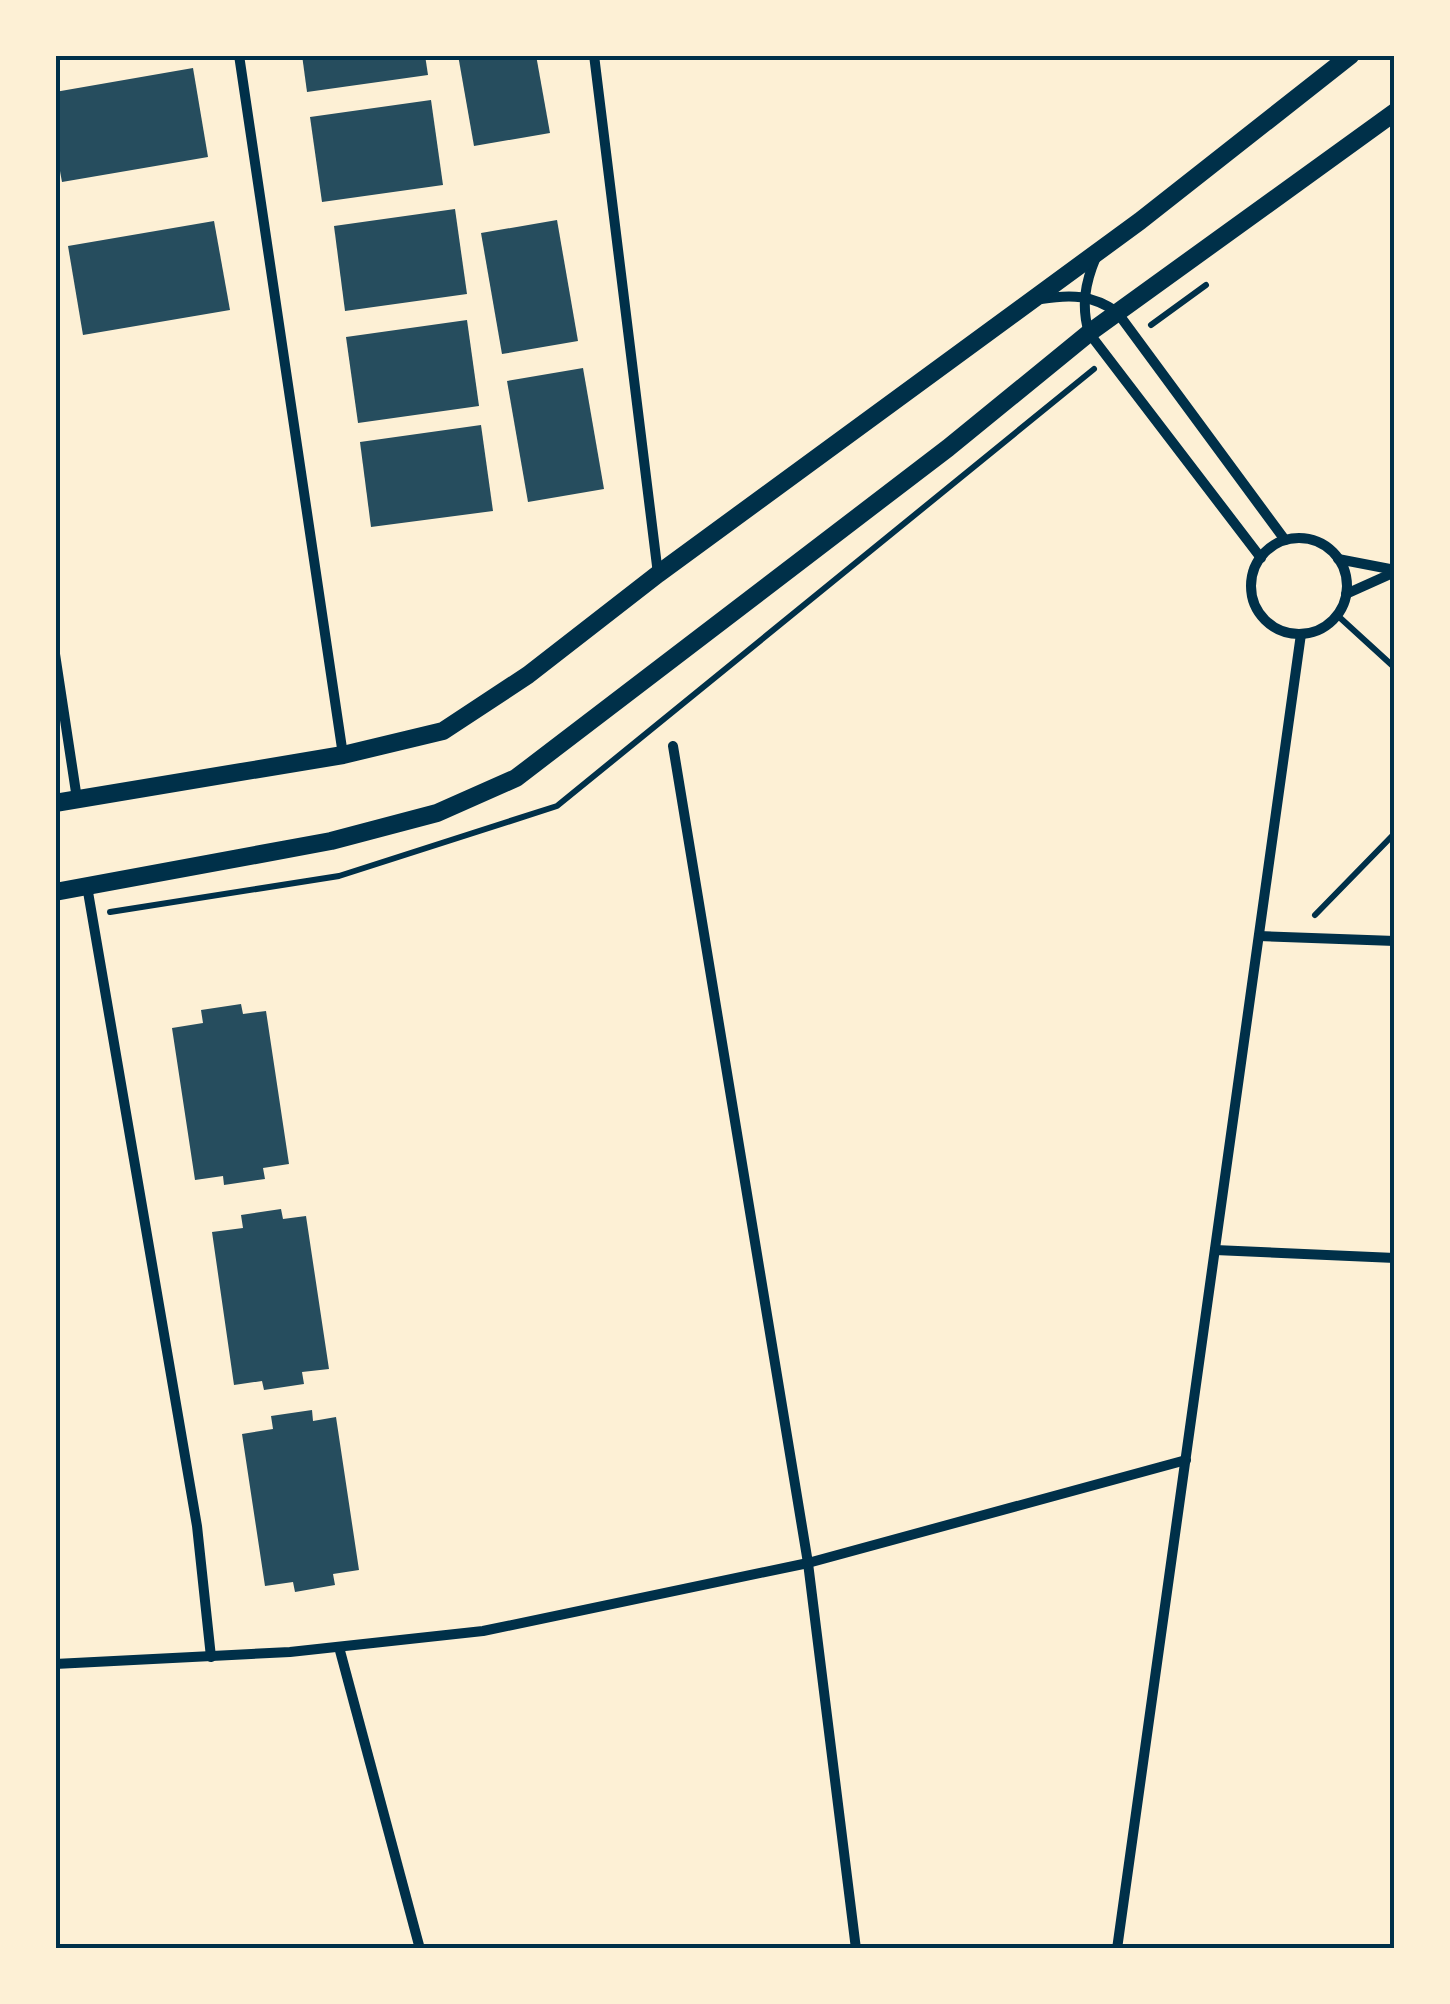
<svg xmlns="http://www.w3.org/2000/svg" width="1450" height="2004" font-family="'Nunito Sans',sans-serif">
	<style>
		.building { fill: #264d5e }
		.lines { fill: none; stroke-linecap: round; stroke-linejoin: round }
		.path { stroke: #003049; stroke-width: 6 }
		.minor { stroke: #003049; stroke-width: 10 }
		.tertiary { stroke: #003049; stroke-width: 18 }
		.neatline { fill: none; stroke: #003049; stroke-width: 4 }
	</style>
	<rect width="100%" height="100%" fill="#fdf0d5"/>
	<g class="building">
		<path d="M302,55H425L428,75L307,92Z"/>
		<path d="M458,55H536L550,133L474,146Z"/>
		<path d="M193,68L208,157L62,182L55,144V92Z"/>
		<path d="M431,100L443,185L322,202L310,117Z"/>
		<path d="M455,209L467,294L345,311L334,226Z"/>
		<path d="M557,220L578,341L502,354L481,233Z"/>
		<path d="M214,221L230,310L83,335L68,246Z"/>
		<path d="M467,320L479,406L358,423L346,337Z"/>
		<path d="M583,368L604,489L528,502L507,381Z"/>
		<path d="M481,425L493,511L371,527L360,442Z"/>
		<path d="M241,1004L243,1014L266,1011L289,1164L263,1168L265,1179L224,1185L223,1176L195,1180L172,1028L203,1023L201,1010Z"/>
		<path d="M281,1209L283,1219L306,1216L329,1369L302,1372L304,1384L264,1390L262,1381L234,1385L212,1232L243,1228L241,1215Z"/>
		<path d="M312,1410L313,1421L336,1417L359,1570L333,1574L335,1585L295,1592L293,1582L265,1586L242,1434L273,1429L271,1416Z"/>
	</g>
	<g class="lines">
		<g class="path">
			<path d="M1151,325L1206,285"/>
			<path d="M1337,615L1395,668"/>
			<path d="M110,912L339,876L557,806L1094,369"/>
			<path d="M1315,915L1395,833"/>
		</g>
		<g class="minor">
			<path d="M239,55L343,755"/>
			<path d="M594,55L658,574"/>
			<path d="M1096,257C1085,283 1081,306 1089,333L1261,558"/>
			<path d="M1041,299C1072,294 1092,295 1117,312L1285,540"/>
			<circle cx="1299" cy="586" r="48"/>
			<path d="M1338,559L1395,570"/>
			<path d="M1346,594L1395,572"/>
			<path d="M55,654L77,799"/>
			<path d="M673,746L808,1563L856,1949"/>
			<path d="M87,886L197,1526L211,1657"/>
			<path d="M1259,936L1395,941"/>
			<path d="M1215,1250L1395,1258"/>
			<path d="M339,1647L420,1949"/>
			<path d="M55,1664L290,1652L483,1631L808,1563L1186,1460"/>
			<path d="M1117,1949L1301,634"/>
		</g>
		<g class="tertiary">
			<path d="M55,803L343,755L443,731L528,675L658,574L1140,221L1351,55"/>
			<path d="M55,892L331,841L437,813L516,778L948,448L1089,333L1395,112"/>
		</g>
	</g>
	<rect width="1450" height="2004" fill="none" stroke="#fdf0d5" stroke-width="115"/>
	<rect x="58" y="58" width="1334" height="1888" class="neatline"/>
</svg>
